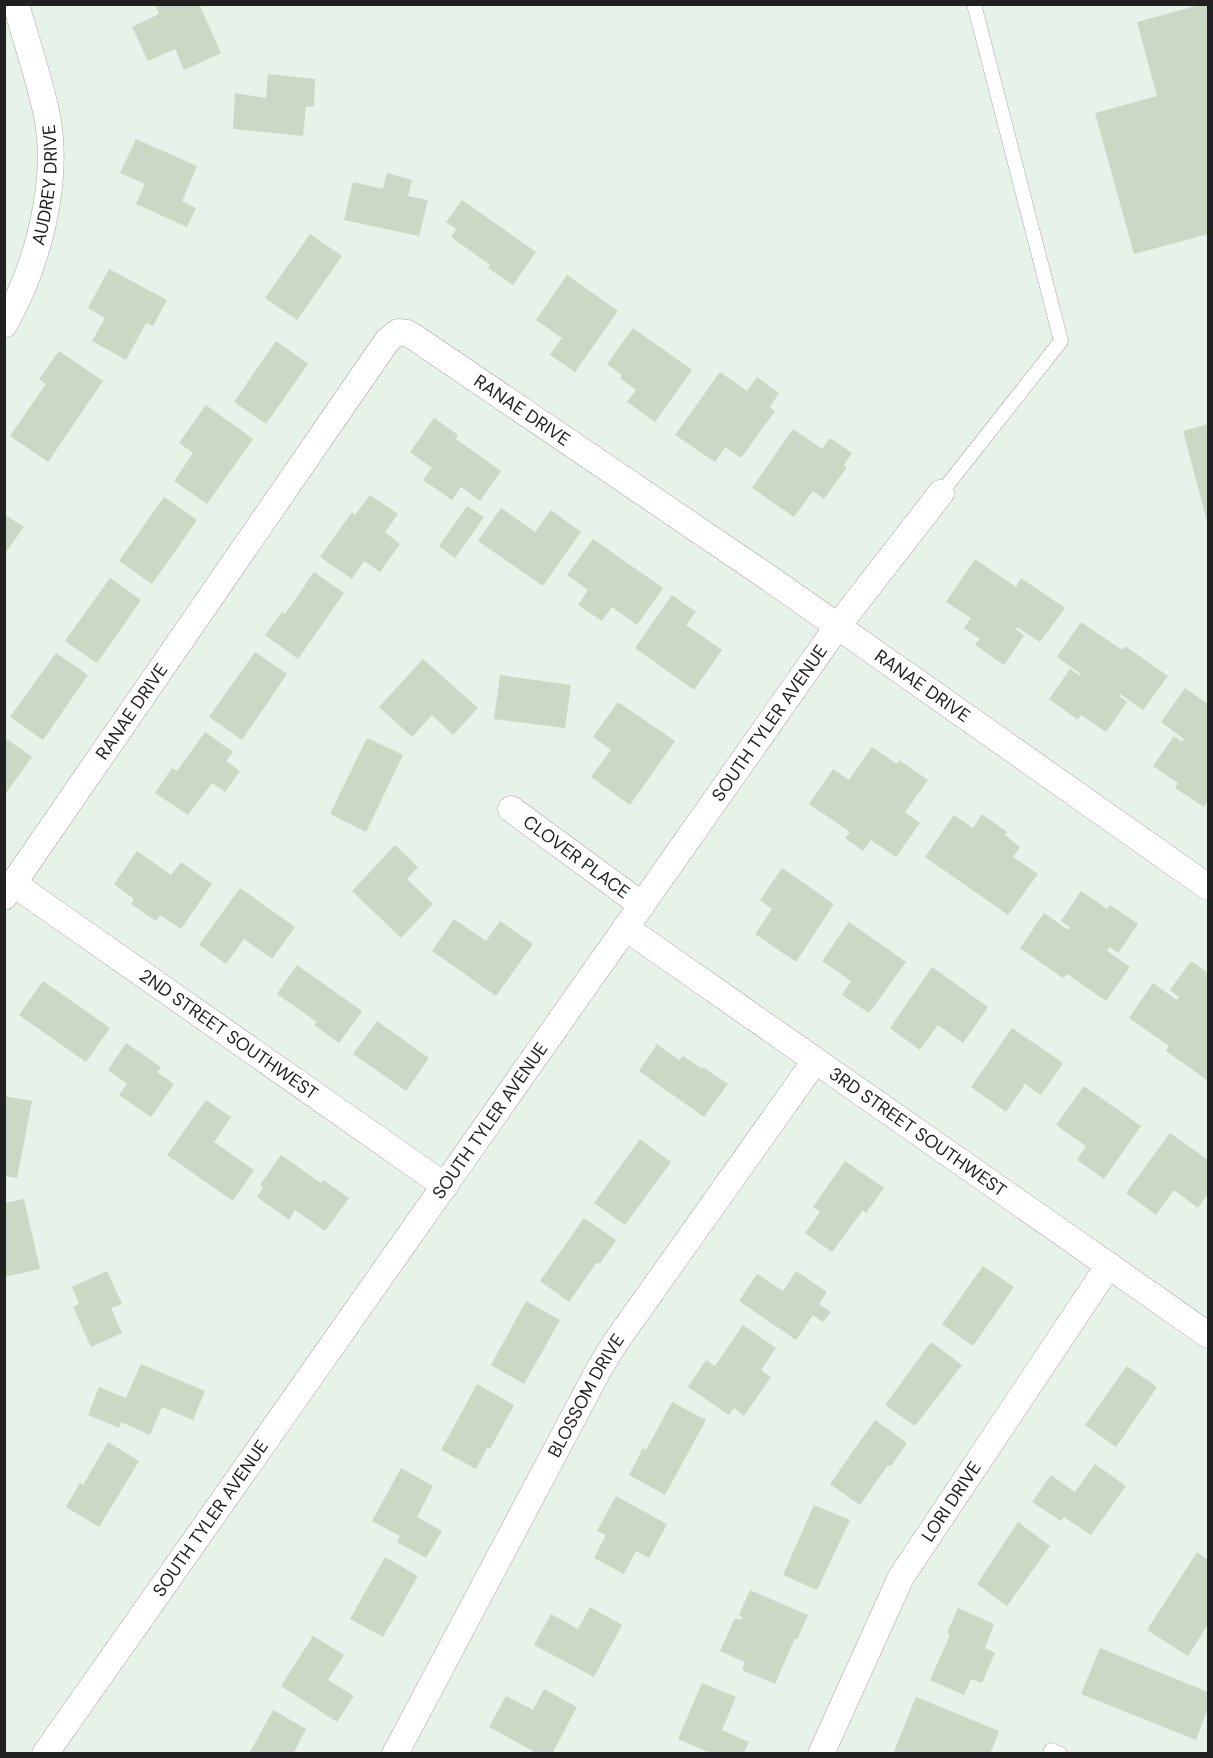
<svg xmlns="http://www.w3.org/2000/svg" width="1213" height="1758" font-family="'DM Sans',sans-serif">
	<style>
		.building { fill: #c9d9c6 }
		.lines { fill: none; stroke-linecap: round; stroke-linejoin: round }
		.lane-casing { stroke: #a8a8a8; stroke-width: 15 }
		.street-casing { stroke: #a8a8a8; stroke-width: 27 }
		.lane { stroke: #fff; stroke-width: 14 }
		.street { stroke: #fff; stroke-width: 26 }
		.labels { text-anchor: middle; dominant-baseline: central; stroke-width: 4.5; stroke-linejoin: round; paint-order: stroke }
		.street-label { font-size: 18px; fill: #212121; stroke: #fff }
	</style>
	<rect width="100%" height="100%" fill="#e7f2e8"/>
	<g class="building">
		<path d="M161,4H199L221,53L184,70L175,49L148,61L132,27L159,14L156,7Z"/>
		<path d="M1203,4H1208V234L1134,254L1095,113L1157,96L1137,22Z"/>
		<path d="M268,74L315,79L314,106L306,107L303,136L233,129L235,93L266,98Z"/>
		<path d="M136,139L197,166L182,201L196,208L187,227L136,204L145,184L120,173Z"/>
		<path d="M387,173L412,180L408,196L428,200L419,236L344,220L353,182L383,189Z"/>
		<path d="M462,200L536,252L513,285L488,268L490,265L451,237L456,229L446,222Z"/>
		<path d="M310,234L342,256L297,320L265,298Z"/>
		<path d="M109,269L167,300L153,326L146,323L126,360L92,341L105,318L88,308Z"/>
		<path d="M567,275L618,311L575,372L550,355L562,338L536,320Z"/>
		<path d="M633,328L692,370L655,422L627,402L636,390L620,378L622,375L607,364Z"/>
		<path d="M276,341L308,364L266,424L234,402Z"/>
		<path d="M59,351L103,381L48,462L10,436L46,384L39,379Z"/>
		<path d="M720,372L747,391L757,377L779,393L770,407L775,411L741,458L725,447L715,462L675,435Z"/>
		<path d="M206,405L253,439L207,504L174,481L193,453L179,443Z"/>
		<path d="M434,418L458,435L456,439L501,471L480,501L461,487L452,500L423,480L432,468L410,452Z"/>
		<path d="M1208,424V525L1183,431Z"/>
		<path d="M793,429L822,449L830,438L852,453L844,465L847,467L824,499L813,491L794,517L752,488Z"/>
		<path d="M370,495L398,514L385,532L400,544L380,572L364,561L352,579L320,557L352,512L355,515Z"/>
		<path d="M164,497L197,520L152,584L119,561Z"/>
		<path d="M467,506L484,517L455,558L439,546Z"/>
		<path d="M501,508L535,532L551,510L581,532L543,586L478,541Z"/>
		<path d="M4,514L24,527L4,555Z"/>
		<path d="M593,539L663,588L637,625L612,607L602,621L578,605L588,590L567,575Z"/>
		<path d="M975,559L1016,587L1021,578L1065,608L1040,642L1017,627L1016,629L1024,636L1004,665L975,645L980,639L964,628L971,618L946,602Z"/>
		<path d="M314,572L344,593L298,659L265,635L282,612L285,614Z"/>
		<path d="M110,578L141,600L97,663L65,641Z"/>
		<path d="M672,595L696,612L686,625L722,650L694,690L635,648Z"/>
		<path d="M1081,622L1122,650L1125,646L1168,676L1143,710L1120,694L1119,696L1127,702L1106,732L1081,715L1078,720L1049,699L1070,669L1080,676L1081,674L1057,657Z"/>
		<path d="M255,652L287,674L242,740L209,717Z"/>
		<path d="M56,653L88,675L43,740L10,717Z"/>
		<path d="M423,659L478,708L453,735L432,715L412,737L379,707Z"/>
		<path d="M500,675L571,685L565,728L494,719Z"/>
		<path d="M1185,688L1208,704V800L1204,807L1175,788L1178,783L1153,766L1174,736L1182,742L1184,739L1161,722Z"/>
		<path d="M618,702L675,741L630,805L591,777L611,750L593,737Z"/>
		<path d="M205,732L233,752L226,761L240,771L225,792L212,783L188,815L155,793L172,768L177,771Z"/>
		<path d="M4,737L32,757L6,793L4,792Z"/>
		<path d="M367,738L403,755L366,832L330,814Z"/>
		<path d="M872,747L897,764L899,760L928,780L905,812L920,823L896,857L871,840L863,851L845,838L850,832L809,804L833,769L849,780Z"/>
		<path d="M982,814L1007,832L1005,835L1020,847L1013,857L1038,874L1008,915L925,857L954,815L973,828Z"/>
		<path d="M395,845L418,867L407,879L433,904L401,938L352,891Z"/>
		<path d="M137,851L171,875L181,862L212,884L181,929L160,915L156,921L131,904L134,899L114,884Z"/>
		<path d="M782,868L834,904L796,962L755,934L772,909L760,900Z"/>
		<path d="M240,888L295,927L272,959L244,939L226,964L199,945Z"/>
		<path d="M1081,891L1107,909L1110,905L1138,924L1118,953L1110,947L1107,951L1130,967L1106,1001L1067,974L1063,978L1020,948L1044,913L1068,930L1070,927L1061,921Z"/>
		<path d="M454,919L486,941L500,921L533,944L496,996L432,951Z"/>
		<path d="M849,922L906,962L869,1013L842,995L851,981L822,961Z"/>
		<path d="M1191,961L1208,973V1081L1166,1051L1169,1046L1129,1018L1153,983L1177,1000L1179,997L1170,990Z"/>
		<path d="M297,965L362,1011L339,1043L314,1025L317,1022L277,994Z"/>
		<path d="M932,967L988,1007L963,1043L938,1025L920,1050L890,1028Z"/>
		<path d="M43,981L110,1028L86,1062L19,1015Z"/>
		<path d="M377,1021L429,1058L406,1091L353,1054Z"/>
		<path d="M1012,1028L1063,1063L1041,1095L1025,1084L1006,1112L971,1087Z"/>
		<path d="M126,1043L161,1067L157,1072L174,1084L151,1117L119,1095L127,1084L108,1070Z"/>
		<path d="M657,1044L679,1060L683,1056L702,1069L703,1067L728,1084L704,1117L639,1071Z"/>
		<path d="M1084,1086L1141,1126L1104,1179L1077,1160L1086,1146L1056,1125Z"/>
		<path d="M4,1096L32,1101L17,1178L4,1176Z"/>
		<path d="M206,1100L231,1117L214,1142L254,1170L233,1201L167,1155Z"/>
		<path d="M1170,1133L1208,1160V1194L1198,1208L1174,1190L1156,1215L1126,1193Z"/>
		<path d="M640,1139L671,1162L625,1225L594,1203Z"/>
		<path d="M281,1155L321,1183L323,1180L349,1198L325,1231L295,1210L289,1220L257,1197L263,1188L260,1185Z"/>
		<path d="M845,1161L884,1188L866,1213L863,1210L832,1252L805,1233L820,1212L813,1207Z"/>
		<path d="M24,1199L40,1269L4,1277V1203Z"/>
		<path d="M584,1218L616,1240L600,1264L597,1262L569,1302L540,1281Z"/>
		<path d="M983,1266L1014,1287L973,1346L942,1324Z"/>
		<path d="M107,1271L122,1304L111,1308L122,1333L91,1347L73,1307L79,1304L72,1287Z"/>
		<path d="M796,1271L827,1292L819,1304L831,1312L823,1322L813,1315L796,1340L739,1301L757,1274L783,1291Z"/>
		<path d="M526,1301L560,1320L524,1384L491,1365Z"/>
		<path d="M743,1325L776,1348L761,1370L771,1377L744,1416L734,1408L729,1415L688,1387L706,1360L715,1366Z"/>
		<path d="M931,1342L962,1365L915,1426L885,1405Z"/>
		<path d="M141,1364L205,1391L193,1420L162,1407L150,1435L121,1422L119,1428L88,1415L99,1387L126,1398Z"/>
		<path d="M1127,1366L1157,1387L1116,1447L1085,1425Z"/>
		<path d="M477,1384L514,1405L490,1449L487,1448L476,1469L441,1450Z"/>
		<path d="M672,1402L706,1420L665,1495L629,1475L643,1448L646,1450Z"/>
		<path d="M875,1420L907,1443L891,1466L888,1465L860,1505L830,1484Z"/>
		<path d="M108,1442L139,1461L99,1527L66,1507L80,1483L83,1485Z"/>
		<path d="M1095,1464L1126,1486L1091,1535L1064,1517L1061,1521L1032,1502L1051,1475L1075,1492Z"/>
		<path d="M401,1468L433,1486L417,1517L442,1531L426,1558L397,1542L400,1536L372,1521Z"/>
		<path d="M616,1496L667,1524L649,1558L636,1551L624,1574L594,1558L606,1535L597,1531Z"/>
		<path d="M814,1505L850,1520L817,1590L783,1575Z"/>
		<path d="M1018,1522L1050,1546L1007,1606L977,1584Z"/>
		<path d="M1197,1552L1208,1560V1624L1188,1656L1147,1630Z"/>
		<path d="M385,1557L418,1576L383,1637L350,1619Z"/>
		<path d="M750,1590L808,1615L797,1640L795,1638L775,1684L742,1670L745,1662L720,1651L735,1618L741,1620L742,1617L739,1615Z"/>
		<path d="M590,1607L622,1625L594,1677L534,1645L551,1614L578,1629Z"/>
		<path d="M958,1608L994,1624L985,1648L995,1653L982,1683L971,1679L964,1695L930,1680L950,1635L947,1633Z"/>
		<path d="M313,1636L344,1655L328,1680L354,1696L337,1722L281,1686Z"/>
		<path d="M1100,1648L1208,1692V1709L1196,1740L1081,1694Z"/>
		<path d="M702,1683L736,1697L722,1730L749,1742L743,1754H707L708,1752L678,1739Z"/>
		<path d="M544,1689L577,1707L552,1754H538L489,1727L506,1696L533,1710Z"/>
		<path d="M916,1697L999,1731L990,1754H893Z"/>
		<path d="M273,1710L306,1729L293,1754H249Z"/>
	</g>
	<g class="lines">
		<g class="lane-casing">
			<g id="lane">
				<path d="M941,493L1061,341L974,4"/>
				<path d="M1051,1750L1060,1754"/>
			</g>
		</g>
		<g class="street-casing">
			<g id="street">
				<path id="s1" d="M4,325C38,266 61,179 46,111C38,75 26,40 16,4"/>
				<path id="s2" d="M511,809L642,905"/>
				<path id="s3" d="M14,884L445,1186"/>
				<path id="s4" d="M4,897L387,341L398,332L407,333L414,337L769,578L1208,887"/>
				<path id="s5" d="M626,928L1208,1335"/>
				<path id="s6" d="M45,1754L837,627L941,493"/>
				<path id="s7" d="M395,1754L599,1369L615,1343L815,1061"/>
				<path id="s8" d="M821,1754L901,1577L1109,1265"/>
			</g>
		</g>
		<use href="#lane" class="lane"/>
		<use href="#street" class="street"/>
	</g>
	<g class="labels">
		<g class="street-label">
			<text stroke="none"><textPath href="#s1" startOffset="148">AUDREY DRIVE</textPath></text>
			<text stroke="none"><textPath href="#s4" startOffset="837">RANAE DRIVE</textPath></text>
			<text stroke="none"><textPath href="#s4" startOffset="1323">RANAE DRIVE</textPath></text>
			<text stroke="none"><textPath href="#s4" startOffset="225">RANAE DRIVE</textPath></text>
			<text stroke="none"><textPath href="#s6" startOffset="1260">SOUTH TYLER AVENUE</textPath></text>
			<text stroke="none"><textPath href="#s2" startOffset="81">CLOVER PLACE</textPath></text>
			<text stroke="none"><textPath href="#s3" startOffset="262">2ND STREET SOUTHWEST</textPath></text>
			<text stroke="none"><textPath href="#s6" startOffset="774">SOUTH TYLER AVENUE</textPath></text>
			<text stroke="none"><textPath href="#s5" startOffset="356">3RD STREET SOUTHWEST</textPath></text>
			<text stroke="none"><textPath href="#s7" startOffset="406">BLOSSOM DRIVE</textPath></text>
			<text stroke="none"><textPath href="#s8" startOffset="285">LORI DRIVE</textPath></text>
			<text stroke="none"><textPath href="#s6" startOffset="288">SOUTH TYLER AVENUE</textPath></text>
		</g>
	</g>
	<rect width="1213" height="1758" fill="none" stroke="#212121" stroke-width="12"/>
</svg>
